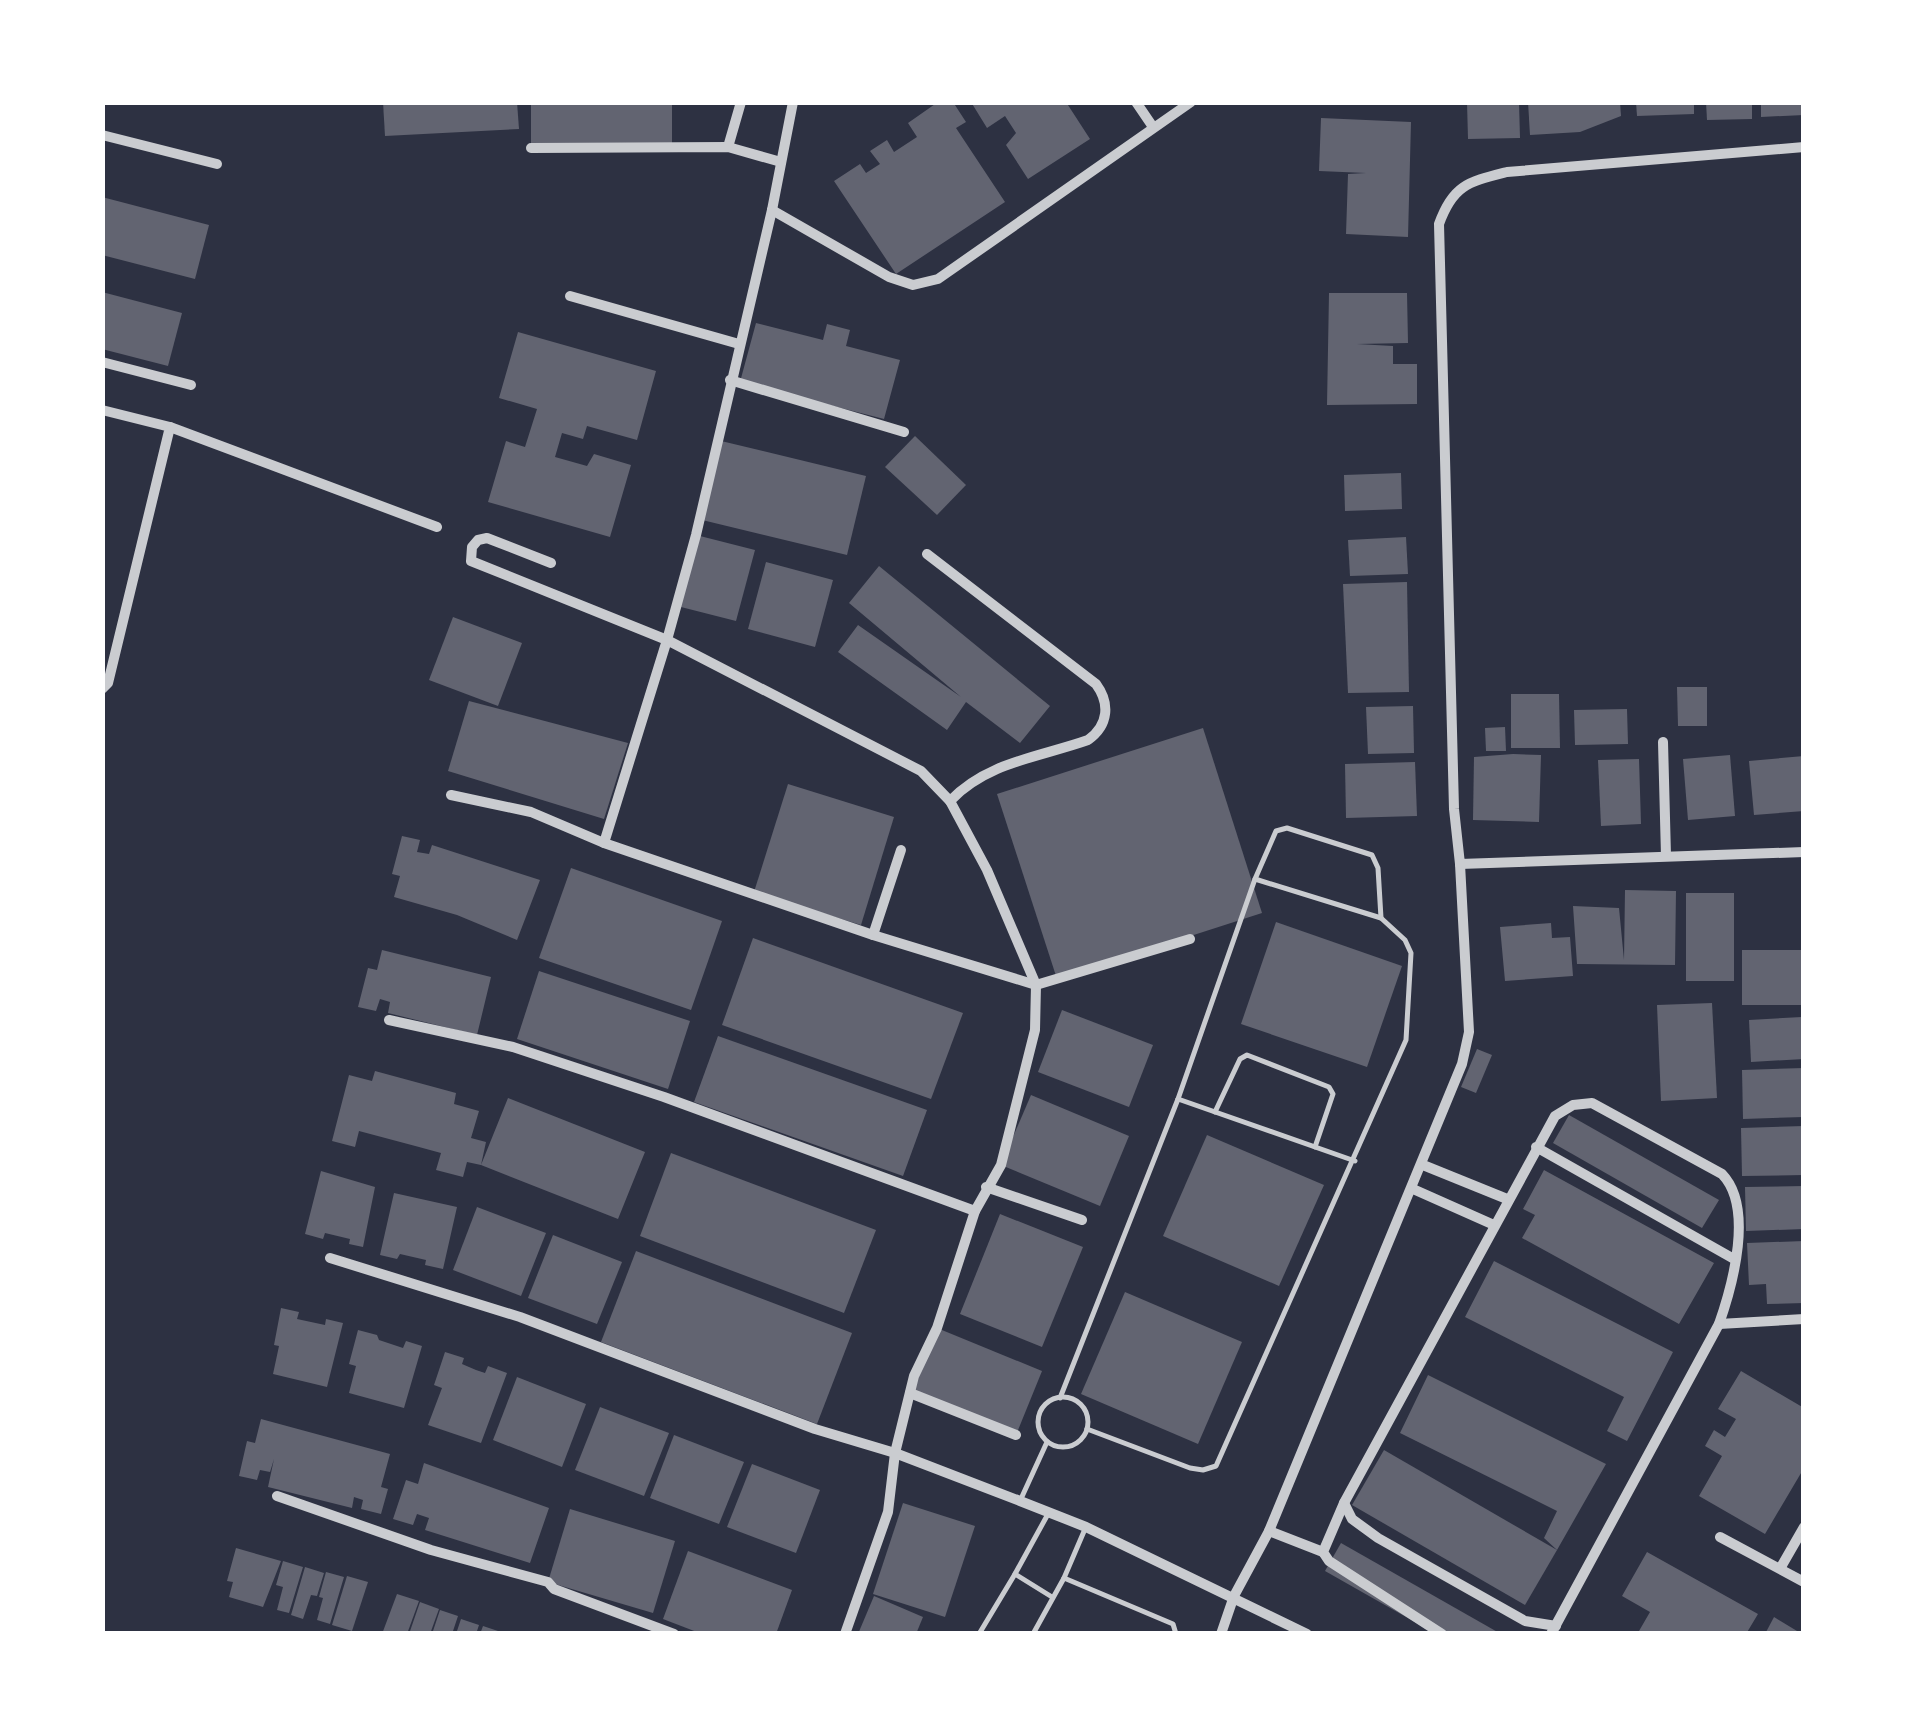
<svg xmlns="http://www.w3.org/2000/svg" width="1906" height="1736" font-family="Helvetica,sans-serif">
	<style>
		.building { fill: #626471 }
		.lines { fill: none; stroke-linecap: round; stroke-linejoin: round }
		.service { stroke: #caccd0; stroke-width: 5 }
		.minor { stroke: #caccd0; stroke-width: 10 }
	</style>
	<rect width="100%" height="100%" fill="#2d3142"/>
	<g class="building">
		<path d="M383,102H517L519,129L385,136Z"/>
		<rect x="531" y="102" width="141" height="46"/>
		<path d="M938,102H953L966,122L956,128L1005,202L896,274L834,181L860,164L866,173L880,164L870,151L887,140L894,152L917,137L908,123Z"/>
		<path d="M971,102H1066L1090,139L1028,179L1006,145L1016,133L1005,116L987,128Z"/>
		<path d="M1467,102H1519L1520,138L1468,139Z"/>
		<path d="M1528,102H1620L1621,116L1580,132L1530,135Z"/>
		<path d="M1636,102H1694V114L1637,116Z"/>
		<path d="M1706,102H1752V119L1707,120Z"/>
		<path d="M1761,102H1804V115L1761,117Z"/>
		<path d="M1321,118L1411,122L1408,237L1346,234L1348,174L1366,173L1319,171Z"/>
		<path d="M102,197L209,225L195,279L102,255Z"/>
		<path d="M102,292L182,313L168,366L102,349Z"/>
		<path d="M1329,293H1407L1408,343L1357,344L1393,346V364H1417V404L1327,405Z"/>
		<path d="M756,323L823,340L827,324L850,330L846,346L900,360L884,419L740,382Z"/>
		<path d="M518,332L656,371L637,440L587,426L583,439L562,433L555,457L587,466L594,454L631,465L610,537L488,502L506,441L525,447L537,409L499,398Z"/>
		<path d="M915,436L966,485L937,515L885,467Z"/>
		<path d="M717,440L866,476L847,555L698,519Z"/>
		<path d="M1401,473L1402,509L1345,511L1344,475Z"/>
		<path d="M696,535L755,550L736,621L677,606Z"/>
		<path d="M1406,537L1408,574L1350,576L1348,540Z"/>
		<path d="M766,562L833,580L815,647L748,629Z"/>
		<path d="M879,566L1050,706L1020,743L966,702L947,730L838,652L858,625L961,697L849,603Z"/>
		<path d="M1407,582L1409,692L1348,693L1343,584Z"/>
		<path d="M453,617L522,643L498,706L429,680Z"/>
		<path d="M1677,687H1707V726H1678Z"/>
		<path d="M1511,694H1559L1560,748H1511Z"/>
		<path d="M469,701L628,743L604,819L448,771Z"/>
		<path d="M1413,706L1414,753L1368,754L1366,707Z"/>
		<path d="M1627,709L1628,744L1575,745L1574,710Z"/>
		<path d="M1505,727L1506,751H1486L1485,728Z"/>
		<path d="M1203,728L1262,913L1057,979L997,794Z"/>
		<path d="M1513,754L1541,755L1539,822L1473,820L1474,757Z"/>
		<path d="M1730,755L1735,816L1688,820L1683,759Z"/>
		<path d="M1804,756V811L1754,815L1749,761Z"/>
		<path d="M1639,759L1641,824L1601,826L1598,760Z"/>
		<path d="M1415,762L1417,816L1346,818L1345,764Z"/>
		<path d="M788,784L894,817L861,925L754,892Z"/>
		<path d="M402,836L420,840L417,852L429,854L432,845L540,880L517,940L457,915L394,897L400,876L392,874Z"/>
		<path d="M571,868L722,921L691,1010L539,958Z"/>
		<path d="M1625,890L1676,891L1675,965L1577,964L1573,906L1619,908L1624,960Z"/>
		<rect x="1686" y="893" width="48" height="88"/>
		<path d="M1276,922L1402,966L1367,1067L1241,1024Z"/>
		<path d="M1551,923L1552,938L1570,937L1573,976L1505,981L1500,927Z"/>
		<path d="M753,938L963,1013L931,1099L722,1025Z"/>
		<path d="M382,950L491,977L477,1035L388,1013L390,1002L380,999L376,1011L358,1007L368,968L377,970Z"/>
		<rect x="1742" y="950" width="62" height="55"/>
		<path d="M539,971L690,1021L668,1089L517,1039Z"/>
		<path d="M1712,1003L1717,1098L1661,1101L1657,1005Z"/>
		<path d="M1062,1010L1153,1045L1129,1107L1038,1072Z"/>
		<path d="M1802,1017L1804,1059L1751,1062L1749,1020Z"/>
		<path d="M718,1036L927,1110L903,1176L694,1102Z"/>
		<path d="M1477,1049L1492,1055L1476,1093L1461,1087Z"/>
		<path d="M1804,1068V1117L1743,1119L1742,1070Z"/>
		<path d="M375,1071L456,1093L454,1104L479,1111L471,1138L486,1142L481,1165L508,1098L645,1152L618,1219L481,1165L467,1162L463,1177L436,1170L441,1153L419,1147L359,1131L355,1147L332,1141L349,1075L372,1081Z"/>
		<path d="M1031,1095L1129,1136L1100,1206L1001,1165Z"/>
		<path d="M1569,1115L1719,1200L1702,1228L1553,1143Z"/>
		<path d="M1804,1126V1175L1742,1176L1741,1128Z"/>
		<path d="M1207,1135L1324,1185L1279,1286L1163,1236Z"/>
		<path d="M671,1153L876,1230L844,1313L640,1236Z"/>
		<path d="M1544,1170L1714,1263L1679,1324L1522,1238L1535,1215L1523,1209Z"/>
		<path d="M321,1171L375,1187L363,1247L349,1244L350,1239L325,1233L323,1239L305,1234Z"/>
		<path d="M1804,1186V1229L1746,1231L1745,1187Z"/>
		<path d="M394,1193L457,1207L443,1269L425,1265L426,1260L400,1254L397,1259L380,1255Z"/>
		<path d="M477,1207L546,1233L521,1296L453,1270Z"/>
		<path d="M1000,1214L1083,1247L1042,1347L960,1314Z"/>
		<path d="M553,1235L622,1262L597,1324L528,1298Z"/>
		<path d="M1804,1241V1303L1767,1304L1766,1284L1749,1285L1747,1243Z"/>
		<path d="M636,1251L852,1333L817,1424L601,1342Z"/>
		<path d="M1494,1261L1673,1352L1627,1441L1607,1431L1624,1397L1465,1317Z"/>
		<path d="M1125,1292L1242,1342L1198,1444L1081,1394Z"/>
		<path d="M281,1308L299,1312L297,1319L325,1325L326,1319L343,1323L327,1387L273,1374L279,1346L274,1345Z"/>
		<path d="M937,1328L1042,1371L1016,1435L910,1393Z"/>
		<path d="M358,1330L377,1335L379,1340L403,1348L406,1341L422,1346L404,1408L349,1393L356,1366L349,1364Z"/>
		<path d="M445,1352L464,1358L462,1364L476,1370L485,1373L488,1366L507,1373L481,1443L428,1425L442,1388L434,1385Z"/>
		<path d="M1741,1371L1804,1408V1468L1765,1534L1699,1496L1722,1456L1705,1446L1714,1430L1725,1437L1736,1419L1718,1409Z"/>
		<path d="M1428,1375L1606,1464L1557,1550L1544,1538L1557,1511L1400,1433Z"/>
		<path d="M517,1377L586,1404L562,1467L493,1440Z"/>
		<path d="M600,1407L669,1433L644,1496L575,1470Z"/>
		<path d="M261,1419L390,1454L381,1487L388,1489L381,1514L361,1509L363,1500L354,1497L352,1508L268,1487L274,1459L270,1472L260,1470L257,1480L239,1476L247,1441L255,1443Z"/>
		<path d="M674,1435L744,1462L719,1524L650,1498Z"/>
		<path d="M1384,1450L1557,1550L1525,1605L1352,1505Z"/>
		<path d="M424,1463L549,1508L530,1563L425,1530L429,1518L417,1514L413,1525L393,1519L406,1480L418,1484Z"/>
		<path d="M752,1464L820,1490L796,1553L727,1527Z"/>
		<path d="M903,1503L975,1526L945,1617L873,1594Z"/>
		<path d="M570,1509L675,1541L653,1613L548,1582Z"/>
		<path d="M1341,1543L1501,1634H1436L1325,1571Z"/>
		<path d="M236,1548L281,1561L263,1607L229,1597L233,1582L227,1581Z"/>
		<path d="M688,1551L792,1590L776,1634H702L663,1619Z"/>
		<path d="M1647,1552L1758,1614L1746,1634H1644L1639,1631L1650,1612L1622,1596Z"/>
		<path d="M283,1561L303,1567L289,1613L277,1610L283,1587L276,1585Z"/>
		<path d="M305,1567L324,1573L317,1596L311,1595L303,1619L291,1615Z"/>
		<path d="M326,1572L344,1577L330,1624L317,1620L323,1598L319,1597Z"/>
		<path d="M347,1576L368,1582L352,1631L332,1625Z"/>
		<path d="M397,1594L419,1601L407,1634H382Z"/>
		<path d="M874,1596L923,1617L916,1634H858Z"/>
		<path d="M420,1602L439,1609L430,1634H409Z"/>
		<path d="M440,1610L458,1616L452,1634H432Z"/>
		<path d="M1774,1617L1802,1634H1765Z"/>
		<path d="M461,1619L479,1625L476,1634H456Z"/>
		<path d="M483,1626L504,1633V1634H480Z"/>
	</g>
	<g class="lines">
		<g class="service">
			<path d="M1178,1099L1355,1161"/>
			<path d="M1215,1112L1240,1059L1247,1055L1329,1087L1333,1094L1315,1147"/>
			<circle cx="1063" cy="1422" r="25"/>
			<path d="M1060,1398L1178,1099L1255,879L1276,831L1287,828L1372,855L1378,868L1381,918"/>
			<path d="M1087,1429L1190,1468L1203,1470L1216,1466L1406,1040L1411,953L1405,940L1381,918L1255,879"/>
			<path d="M1020,1501L1047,1442"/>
			<path d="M1048,1514L1015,1574L1052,1597"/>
			<path d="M1064,1578L1173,1624L1176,1634"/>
			<path d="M979,1634L1015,1574"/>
			<path d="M1033,1634L1064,1578L1085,1529"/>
		</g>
		<g class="minor">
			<path d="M793,102L772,210L696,535L667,640L921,771L950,801"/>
			<path d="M1136,102L1153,127"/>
			<path d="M102,135L217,164"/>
			<path d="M728,147L741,102"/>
			<path d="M1804,147L1507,172C1468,182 1453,185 1439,224L1454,809L1460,864L1804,852"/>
			<path d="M531,148L728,147L781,162"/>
			<path d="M772,210L889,277L913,285L938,279L1191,102"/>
			<path d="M570,296L739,344"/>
			<path d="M102,362L191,385"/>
			<path d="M730,380L904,432"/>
			<path d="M102,410L170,427L108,683L102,689"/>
			<path d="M170,427L437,527"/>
			<path d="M551,563L487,538L478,540L472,547L471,561L667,640L604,843L873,935L1036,985L1190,939"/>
			<path d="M1663,742L1666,856"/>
			<path d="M451,795L531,812L604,843"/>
			<path d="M873,935L901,850"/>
			<path d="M389,1020L513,1047L664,1097L975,1211"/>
			<path d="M1536,1147L1734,1259"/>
			<path d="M1423,1165L1507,1199"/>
			<path d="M986,1187L1082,1220"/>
			<path d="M1413,1189L1494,1225"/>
			<path d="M330,1258L520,1317L815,1429L895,1453L1020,1501L1086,1527L1307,1634"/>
			<path d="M1719,1324L1804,1319"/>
			<path d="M910,1393L1016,1435"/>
			<path d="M277,1496L431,1550L548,1582L554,1589L674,1634"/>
			<path d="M1344,1503L1352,1519L1378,1538L1525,1621L1556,1626"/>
			<path d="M1269,1531L1323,1552"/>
			<path d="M1720,1537L1804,1582"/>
			<path d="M1781,1567L1804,1527"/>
			<path d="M845,1634L888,1512L895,1453L914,1376L937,1328L975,1211L1001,1165L1035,1030L1036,985L987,870L950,801C987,762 1040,757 1088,740C1109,725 1110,703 1096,684L927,554"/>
			<path d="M1221,1634L1234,1596L1269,1531L1462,1064L1469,1032L1460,864"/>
			<path d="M1442,1634L1329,1561L1323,1552L1344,1503L1555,1116L1573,1105L1592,1103L1722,1174C1754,1207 1733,1284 1719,1324L1551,1634"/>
		</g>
	</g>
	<rect width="1906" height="1736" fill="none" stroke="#ffffff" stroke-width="210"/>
</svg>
